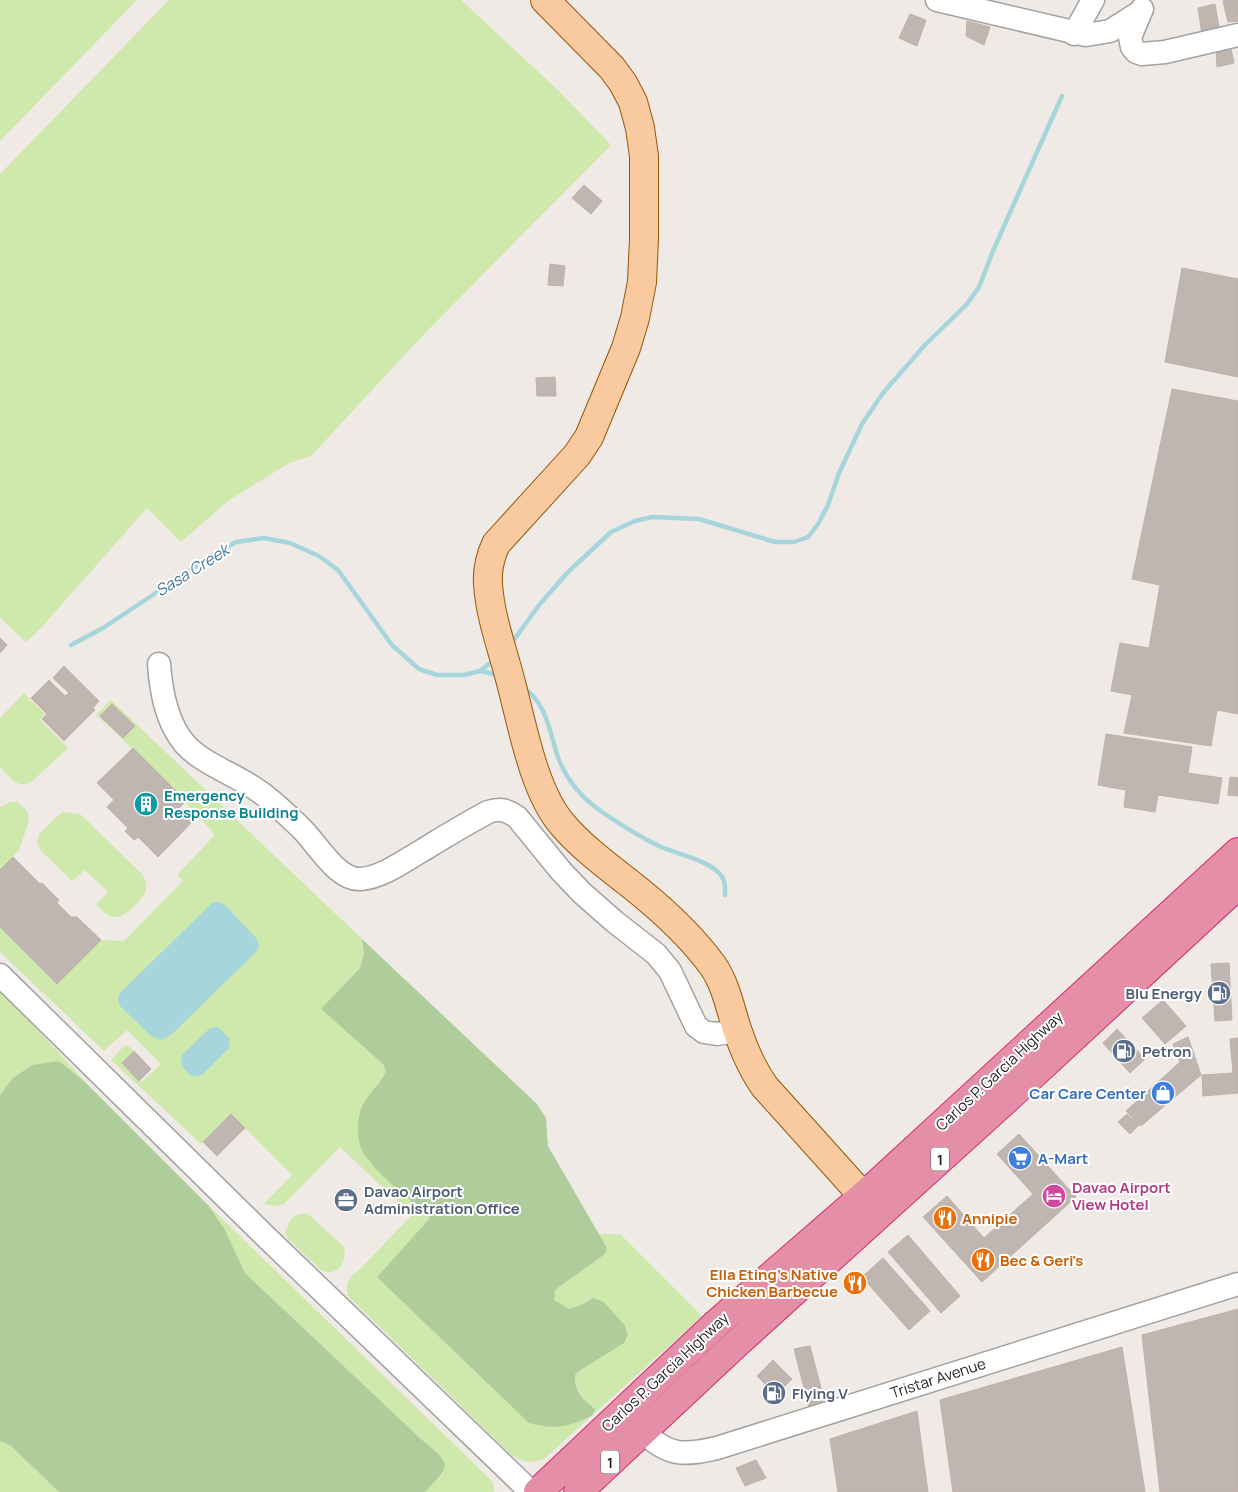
<svg xmlns="http://www.w3.org/2000/svg" width="1238" height="1492" font-family="Manrope,sans-serif">
	<style>
		.grass { fill: #cfe8ac }
		.forest { fill: #afcd9a }
		.water { fill: #a6d5db }
		.lines { fill: none; stroke-linecap: round; stroke-linejoin: round }
		.stream { stroke: #a6d5db; stroke-width: 4.5 }
		.building { fill: #bfb6b1; stroke: #c0b0a7 }
		.minor-casing { stroke: #a2a2a2; stroke-width: 25 }
		.major-casing { stroke: #945605; stroke-width: 30 }
		.highway-casing { stroke: #d52976; stroke-width: 30 }
		.minor { stroke: #fff; stroke-width: 22 }
		.major { stroke: #f9c9a0; stroke-width: 28 }
		.highway { stroke: #e48ea7; stroke-width: 28 }
		.labels { text-anchor: middle; dominant-baseline: central; stroke-width: 4; stroke-linejoin: round; paint-order: stroke }
		.shield { fill: #fff; stroke: #626262; stroke-width: 1 }
		.shield-label { font-size: 14px; font-weight: bold; fill: #1e1e1e }
		.culture-label { font-size: 15px; font-weight: bold; fill: #0d838f; stroke: #fff; text-anchor: start }
		.service-label { font-size: 15px; font-weight: bold; fill: #4e5e75; stroke: #fff; text-anchor: start }
		.street-label { font-size: 15px; fill: #1e1e1e; stroke: #fff }
		.shop-label { font-size: 15px; font-weight: bold; fill: #366cbe; stroke: #fff; text-anchor: end }
		.hotel-label { font-size: 15px; font-weight: bold; fill: #b23c85; stroke: #fff; text-anchor: start }
		.food-label { font-size: 15px; font-weight: bold; fill: #c56008; stroke: #fff; text-anchor: start }
		.water-label { font-size: 16px; font-style: italic; fill: #477a9c; stroke: #fff }
	</style>
	<rect width="100%" height="100%" fill="#efeae5"/>
	<g class="grass">
		<path d="M0,0H137L0,141Z"/>
		<path d="M169,0H461L559,91L611,145L424,334L311,456L289,463L228,501L181,542L147,508L40,629L26,642L0,618V174Z"/>
		<path d="M24,693L45,714L40,720L68,748L30,783C15,788 10,777 0,767V718Z"/>
		<path d="M111,700L362,939L364,954L360,968L322,1009L383,1064L386,1071L383,1079L377,1084V1169L430,1218L377,1277L595,1409C582,1398 576,1393 575,1375L582,1369L593,1298L581,1305L569,1309L553,1300L555,1290L605,1254L607,1248L599,1234H620L702,1316L544,1459C529,1464 521,1462 509,1453L348,1296C345,1285 349,1276 358,1271L412,1215L340,1147L284,1204L274,1206L264,1204L292,1175L231,1114L201,1144L111,1060L124,1046L127,1045L134,1051L122,1063L142,1082L161,1064L127,1030L104,1051L0,952V927L57,984L101,940L124,941L183,881L177,875L215,835C178,792 138,753 96,715Z"/>
		<path d="M10,802H18L28,812L29,821L19,850L0,870V807Z"/>
		<path d="M62,812L80,814L143,875C145,880 147,883 146,890C144,898 125,918 115,917C107,917 101,909 96,904L108,892L85,870L72,881L40,850L37,842L39,834Z"/>
		<path d="M0,988L84,1081L59,1061L12,1079L0,1095Z"/>
		<path d="M208,1205L493,1482L494,1492H425L443,1473L444,1458L421,1439L245,1273L224,1228Z"/>
		<path d="M307,1213L344,1247C348,1262 336,1278 321,1270L287,1238L285,1232C292,1218 291,1215 307,1213Z"/>
		<path d="M0,1441L11,1446L59,1492H0Z"/>
	</g>
	<g class="forest">
		<path d="M362,939L537,1104L546,1118L548,1146L607,1248L605,1254L555,1290L554,1300L569,1309L581,1305L593,1298L604,1302L625,1326L628,1335L624,1343L582,1369L575,1375C575,1393 582,1398 595,1409L593,1415C568,1427 556,1430 529,1423L377,1277L430,1218C409,1197 381,1179 364,1154C357,1144 357,1124 360,1113C364,1096 380,1086 386,1071L383,1064L321,1009L360,968L364,954Z"/>
		<path d="M59,1061L84,1081L208,1205L224,1228L245,1273L421,1439C451,1464 453,1463 425,1492H59L11,1446L0,1441V1095L12,1079L32,1065Z"/>
	</g>
	<g class="water">
		<path d="M219,902L225,905L256,938L259,945L257,951L171,1035L161,1040L151,1036L120,1006L118,1000L119,994L212,903Z"/>
		<path d="M214,1027L219,1028L230,1039L229,1048L203,1074L197,1076H191C185,1069 179,1065 182,1055L209,1029Z"/>
	</g>
	<g class="lines">
		<g class="stream">
			<path d="M71,645L103,628L213,555L236,542L264,538L290,543L319,556L338,570L392,645L419,669L437,675H464L480,671L495,659"/>
			<path d="M510,645L540,604L568,572L611,532L635,521L652,517L699,519L775,542H794L808,537L818,524L828,505L839,473L862,424L883,393L924,346L967,304L979,287L993,251L1062,96"/>
			<path d="M480,671L498,675"/>
			<path d="M523,687C549,706 549,733 559,760C568,782 583,799 602,812C618,823 644,839 661,847C677,854 713,861 722,877C726,882 725,889 725,895"/>
		</g>
	</g>
	<g class="building">
		<path d="M1225,0H1238V21L1228,22L1223,1Z"/>
		<path d="M1215,4L1220,33L1202,35L1198,8Z"/>
		<path d="M910,14L926,20L917,46L899,38Z"/>
		<path d="M967,21L990,27L984,45L966,36Z"/>
		<path d="M1230,45L1234,63L1217,67L1216,49Z"/>
		<path d="M584,185L602,201L591,214L572,198Z"/>
		<path d="M550,264L565,266L563,286L548,285Z"/>
		<path d="M1182,268L1238,279V377L1165,362Z"/>
		<path d="M555,377L556,396H537L536,378Z"/>
		<path d="M1172,389L1238,401V714L1217,710L1211,746L1124,733L1132,695L1111,691L1120,643L1149,648L1160,585L1132,579Z"/>
		<path d="M0,638L7,645L0,653Z"/>
		<path d="M64,666L99,701L93,708L95,710L64,741L42,719L47,714L31,698L49,680L65,696L69,693L53,678Z"/>
		<path d="M112,704L135,726L123,738L100,716Z"/>
		<path d="M1106,734L1192,747L1188,773L1222,778L1218,804L1158,795L1155,812L1124,807L1126,790L1098,785Z"/>
		<path d="M133,748L186,801L179,808L193,821L158,857L138,837L134,840L125,831L128,828L107,807L114,800L97,783Z"/>
		<path d="M1230,777L1238,778V796L1228,795Z"/>
		<path d="M13,857L40,884L42,883L59,900L57,903L71,917H77L101,940L57,984L0,927V870Z"/>
		<path d="M1229,963L1232,1020L1215,1021L1211,964Z"/>
		<path d="M1163,1000L1186,1026L1165,1044L1142,1018Z"/>
		<path d="M1117,1029L1145,1059L1130,1073L1103,1043Z"/>
		<path d="M1188,1037L1201,1075L1141,1126L1126,1111L1180,1062L1173,1044Z"/>
		<path d="M1238,1038V1093L1203,1096L1202,1075L1233,1073L1230,1039Z"/>
		<path d="M134,1051L151,1069L139,1081L122,1063Z"/>
		<path d="M231,1114L245,1128L217,1156L203,1142Z"/>
		<path d="M1127,1114L1139,1125L1130,1134L1118,1122Z"/>
		<path d="M1019,1134L1076,1197L982,1282L923,1217L947,1196L984,1238L1033,1194L997,1154Z"/>
		<path d="M908,1235L960,1296L941,1313L888,1252Z"/>
		<path d="M883,1258L930,1311L909,1330L862,1277Z"/>
		<path d="M1238,1309V1492H1160L1142,1335Z"/>
		<path d="M810,1346L825,1403L809,1407L794,1349Z"/>
		<path d="M1122,1347L1145,1492H953L940,1400Z"/>
		<path d="M773,1360L792,1379L776,1395L757,1376Z"/>
		<path d="M917,1411L928,1492H838L830,1439Z"/>
		<path d="M756,1460L766,1478L745,1486L736,1468Z"/>
	</g>
	<g class="lines">
		<g class="minor-casing">
			<g id="minor">
				<path d="M937,0L1086,35L1110,31L1140,12"/>
				<path d="M1142,9L1130,37L1132,47L1136,52L1142,54L1165,52L1238,35"/>
				<path d="M1074,34L1093,0"/>
				<path d="M159,664C161,691 166,721 184,743C203,765 236,774 260,792C274,802 287,815 300,827C317,843 337,881 361,879C383,877 404,861 423,850C444,837 466,824 488,812C500,808 507,810 517,817L561,871L582,893L615,922L656,954L670,971L696,1026L704,1032L717,1034L737,1031"/>
				<path d="M0,975L263,1234L531,1492"/>
				<path d="M642,1431C668,1456 683,1456 717,1448L1238,1284"/>
			</g>
		</g>
		<g class="major-casing">
			<path id="major" d="M545,0L612,68L623,83L633,102L640,128L644,156V239L642,282L635,318L626,348L589,437L577,455L496,544C490,557 487,569 488,584C490,616 502,648 510,679C522,723 533,790 562,824C584,850 613,870 639,891C666,913 692,937 713,966C726,985 730,1008 737,1029C744,1050 752,1069 765,1087L863,1196"/>
		</g>
		<g class="highway-casing">
			<g id="highway">
				<path d="M538,1492L717,1323L878,1183L1238,852"/>
				<path d="M578,1492L736,1344L1010,1096L1238,885"/>
			</g>
		</g>
		<use href="#minor" class="minor"/>
		<use href="#major" class="major"/>
		<use href="#highway" class="highway"/>
	</g>
	<defs>
		<g id="building-disc" transform="scale(1.25)"><circle r="9.5" fill="#0f9aa8" stroke="#fff"/><path d="M-4-6H4V6H1V3H-1V6H-4ZM-2.5-4.3h1.7v1.8h-1.7ZM.8-4.3h1.7v1.8H.8ZM-2.5-1h1.7V.8h-1.7ZM.8-1h1.7V.8H.8Z" fill="#fff"/></g>
		<g id="fuel-disc" transform="scale(1.25)"><circle r="9.5" fill="#5c6f8a" stroke="#fff"/><path d="M-5.5-6h7V0h2V4h1.3V-2.5L3-4.5l.8-.8L6-3V5H2.5V1h-1V6h-7ZM-4.2-4.7v3.2H.2V-4.7Z" fill="#fff"/></g>
		<g id="shop-disc" transform="scale(1.25)"><circle r="9.5" fill="#3f7fe0" stroke="#fff"/><path d="M-5-2.5h2.3a2.7 3.5 0 0 1 5.4 0H5L5.5 6h-11ZM-1.5-2.5h3a1.5 2.3 0 0 0-3 0Z" fill="#fff"/></g>
		<g id="supermarket-disc" transform="scale(1.25)"><circle r="9.5" fill="#3f7fe0" stroke="#fff"/><path d="M-6-5.5h2.5l.6 2H6L4.5 2H-2.5L-4.4-4H-6ZM-1.5 3.2a1.3 1.3 0 1 0 .1 0ZM3 3.2a1.3 1.3 0 1 0 .1 0Z" fill="#fff"/></g>
		<g id="hotel-disc" transform="scale(1.25)"><circle r="9.5" fill="#d1479c" stroke="#fff"/><path d="M-6-4.5h1.5V1H6V5H4.5V3h-9V5H-6ZM-4 0a1.8 1.8 0 1 1 3.6 0ZM.5 0V-2.5h3Q6-2.5 6 0Z" fill="#fff"/></g>
		<g id="office-disc" transform="scale(1.25)"><circle r="9.5" fill="#5c6f8a" stroke="#fff"/><path d="M-6-3h4V-5.5h4V-3h4V5H-6ZM-1-4.5V-3h2v-1.5ZM-6 0V1H6V0Z" fill="#fff"/></g>
		<g id="restaurant-disc" transform="scale(1.25)"><circle r="9.5" fill="#e8710a" stroke="#fff"/><path d="M-5-6h1v4h1v-4h1v4h1v-4h1v5L-1.5 .5V6h-2V.5L-5-1ZM5-6V6H3V1.5H1.5Q1.5-4 5-6Z" fill="#fff"/></g>
	</defs>
	<g fill-rule="evenodd">
		<use href="#building-disc" x="146" y="804"/>
		<use href="#fuel-disc" x="1219" y="993"/>
		<use href="#fuel-disc" x="1124" y="1051"/>
		<use href="#shop-disc" x="1163" y="1093"/>
		<use href="#supermarket-disc" x="1020" y="1158"/>
		<use href="#hotel-disc" x="1054" y="1196"/>
		<use href="#office-disc" x="346" y="1200"/>
		<use href="#restaurant-disc" x="945" y="1218"/>
		<use href="#restaurant-disc" x="983" y="1260"/>
		<use href="#restaurant-disc" x="855" y="1283"/>
		<use href="#fuel-disc" x="774" y="1393"/>
	</g>
	<g class="labels">
		<g class="shield">
			<rect x="931" y="1147.5" width="18" height="23" rx="4"/>
			<rect x="601" y="1450.5" width="18" height="23" rx="4"/>
		</g>
		<g class="shield-label">
			<text x="940" y="1159">1</text>
			<text x="610" y="1462">1</text>
		</g>
		<g class="culture-label">
			<text x="164" y="795">Emergency<tspan x="164" dy="17">Response Building</tspan></text>
		</g>
		<g class="service-label">
			<text x="1202" y="993" text-anchor="end">Blu Energy</text>
			<text x="1142" y="1051">Petron</text>
			<text x="364" y="1191">Davao Airport<tspan x="364" dy="17">Administration Office</tspan></text>
			<text x="792" y="1393">Flying V</text>
		</g>
		<g class="street-label">
			<text transform="translate(999 1071) rotate(-43)">Carlos P. Garcia Highway</text>
			<text transform="translate(665 1372) rotate(-43)">Carlos P. Garcia Highway</text>
			<text transform="translate(938 1378) rotate(-18)">Tristar Avenue</text>
		</g>
		<g class="shop-label">
			<text x="1146" y="1093">Car Care Center</text>
			<text x="1038" y="1158" text-anchor="start">A-Mart</text>
		</g>
		<g class="hotel-label">
			<text x="1072" y="1187">Davao Airport<tspan x="1072" dy="17">View Hotel</tspan></text>
		</g>
		<g class="food-label">
			<text x="962" y="1218">Annipie</text>
			<text x="1000" y="1260">Bec &amp; Geri's</text>
			<text x="838" y="1274" text-anchor="end">Ella Eting's Native<tspan x="838" dy="17">Chicken Barbecue</tspan></text>
		</g>
		<g class="water-label">
			<text transform="translate(192 570) rotate(-32)">Sasa Creek</text>
		</g>
	</g>
</svg>
